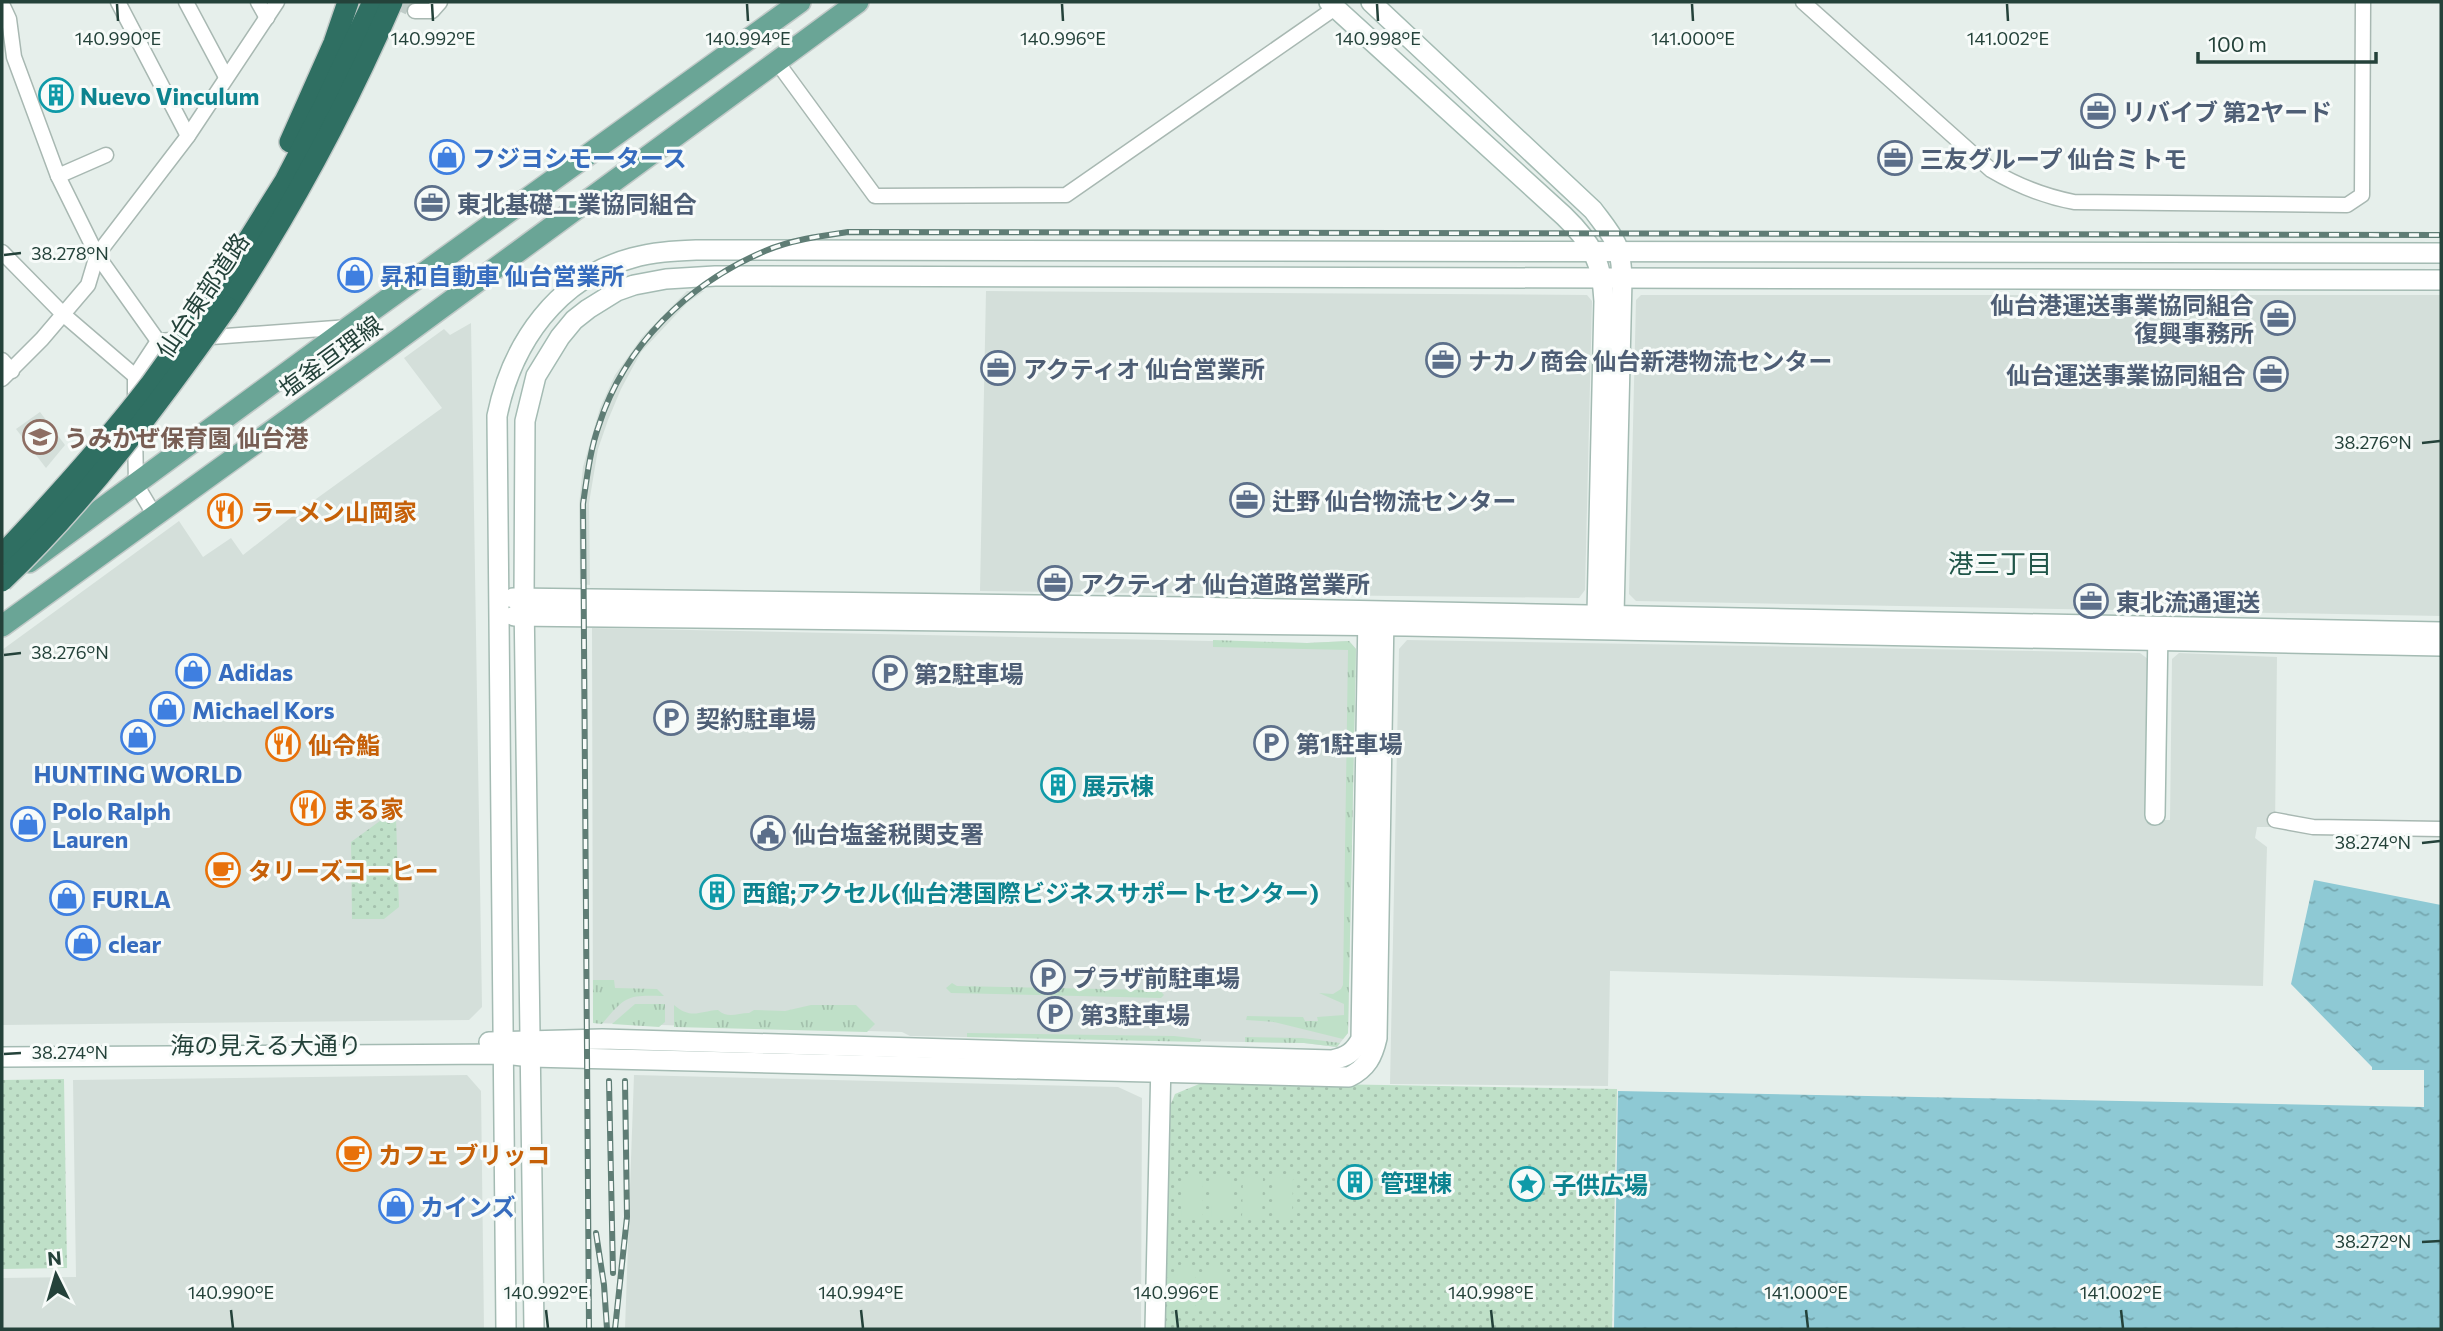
<svg xmlns="http://www.w3.org/2000/svg" width="2443" height="1331" font-family="Commissioner,'Noto Sans JP',sans-serif">
	<style>
		.built { fill: #d4dfda }
		.grass { fill: url(#grass-tufts) }
		.park { fill: url(#park-dots) }
		.pitch { fill: #bfe0c8 }
		.water { fill: url(#water-ripples) }
		.lines { fill: none; stroke-linecap: round; stroke-linejoin: round }
		.street-tunnel { stroke: #bfccc8; stroke-width: 14; stroke-dasharray: 14 7; stroke-linecap: butt }
		.street-casing { stroke: #a8b8b2; stroke-width: 17 }
		.secondary-casing { stroke: #a4bbb3; stroke-width: 22 }
		.primary-casing { stroke: #c2cac8; stroke-width: 24 }
		.highway-casing { stroke: #c2cac8; stroke-width: 24 }
		.street { stroke: #fff; stroke-width: 14 }
		.secondary { stroke: #fff; stroke-width: 19 }
		.primary { stroke: #6aa596; stroke-width: 21 }
		.highway { stroke: #2f6f62; stroke-width: 21 }
		.rail-casing { stroke: #5f7d75; stroke-width: 6 }
		.rail { stroke: #f7fbf9; stroke-width: 3.5; stroke-dasharray: 10; stroke-linecap: butt }
		.highway-bridge-casing { stroke: #c2cac8; stroke-width: 24; stroke-linecap: butt }
		.highway-bridge { stroke: #2f6f62; stroke-width: 21 }
		.ticks { fill: none; stroke: #24423a; stroke-width: 2.5 }
		.labels { text-anchor: middle; dominant-baseline: central; stroke-width: 6; stroke-linejoin: round; paint-order: stroke }
		.culture-label { font-size: 24px; font-weight: bold; fill: #0d838f; stroke: #f7fbf9; text-anchor: start }
		.service-label { font-size: 24px; font-weight: bold; fill: #4e5e75; stroke: #f7fbf9; text-anchor: start }
		.shop-label { font-size: 24px; font-weight: bold; fill: #366cbe; stroke: #f7fbf9; text-anchor: start }
		.street-label { font-size: 24px; fill: #24423a; stroke: #f7fbf9 }
		.education-label { font-size: 24px; font-weight: bold; fill: #785e54; stroke: #f7fbf9; text-anchor: start }
		.food-label { font-size: 24px; font-weight: bold; fill: #c56008; stroke: #f7fbf9; text-anchor: start }
		.neighbourhood-label { font-size: 26px; fill: #1f5548; stroke: #f7fbf9 }
		.ticks-label { font-size: 18px; text-anchor: middle; fill: #24423a; stroke: #f7fbf9; stroke-width: 6; stroke-linejoin: round; paint-order: stroke }
	</style>
	<defs>
		<pattern id="grass-tufts" width="24" height="20" patternUnits="userSpaceOnUse" patternTransform="scale(1.75)"><rect width="24" height="20" fill="#bfe0c8"/><path d="M3 7l-1-3M5 7V3M7 7l1-3M15 17l-1-3M17 17v-4M19 17l1-3" fill="none" stroke="#a4c1ad"/></pattern>
		<pattern id="park-dots" width="8" height="8" patternUnits="userSpaceOnUse" patternTransform="scale(1.75)"><rect width="8" height="8" fill="#bfe0c8"/><path d="M2 2h.1M6 6h.1" fill="none" stroke="#a4c1ad" stroke-width="1.8" stroke-linecap="round"/></pattern>
		<pattern id="water-ripples" width="26" height="14" patternUnits="userSpaceOnUse" patternTransform="scale(1.75)"><rect width="26" height="14" fill="#8ec9d4"/><path d="M2 4q2-2 4 0t4 0M15 11q2-2 4 0t4 0" fill="none" stroke="#74a5ad"/></pattern>
	</defs>
	<rect width="100%" height="100%" fill="#e6efeb"/>
	<g class="built">
		<path d="M687,291H704L687,303L641,352L621,389L608,420L598,449L589,503L590,585L580,584L579,505L583,467L600,408L615,375L642,337Z"/>
		<path d="M986,291L1587,295L1592,301L1585,590L1579,598L980,591Z"/>
		<path d="M1641,295H2441V616L1636,601L1629,594L1636,300Z"/>
		<path d="M471,323L482,1007L469,1020L2,1025V650L179,521L203,557L231,538L243,555L298,512L442,408L404,358L444,329L450,335Z"/>
		<path d="M40,412L65,445L46,468L16,429Z"/>
		<path d="M592,628L1307,643L1349,641L1356,649L1348,1033L1337,1047L1304,1043L910,1036L902,1032L593,1023Z"/>
		<path d="M1407,640L2140,653L2148,659L2145,820H2170L2172,659L2179,653L2277,657L2275,827H2257L2255,838L2267,847L2263,986L1610,971L1608,1086L1390,1084L1399,649Z"/>
		<path d="M467,1075L481,1091L484,1329H2V1278L76,1277L73,1080Z"/>
		<path d="M634,1075L1118,1087L1142,1098L1141,1329H625Z"/>
	</g>
	<g class="grass">
		<path d="M1213,640L1307,643L1349,641L1356,649L1348,1033L1343,1039L1274,1022L1246,1020L1247,1016L1303,1017L1305,1021H1318L1317,1017L1344,1015V1004L1319,993L1333,994L1341,989L1343,985L1348,650L1213,647Z"/>
		<path d="M593,980H614L615,988L657,989L664,996C628,995 626,995 602,1024L593,1023Z"/>
		<path d="M952,983L957,986L1152,990L1157,987L1164,995L1161,998L951,993L946,988Z"/>
		<path d="M635,1004H665V1022L659,1027L612,1024Z"/>
		<path d="M674,1005C692,1020 699,1011 718,1010C728,1019 737,1013 749,1013L754,1010L785,1011L811,1005H856L875,1024L867,1032L674,1027Z"/>
		<path d="M967,1033L1174,1036L1201,1039L1200,1042L967,1037Z"/>
		<path d="M1245,1037L1302,1038L1340,1043L1337,1047L1304,1043L1245,1042Z"/>
	</g>
	<g class="park">
		<path d="M384,818H396L399,907L384,919H352L351,842Z"/>
		<path d="M64,1079L67,1268L2,1269V1080Z"/>
		<path d="M1204,1082L1617,1089L1612,1329H1163L1168,1111L1175,1094Z"/>
	</g>
	<g class="pitch">
		<path d="M1182,1175H1203L1202,1217H1181Z"/>
		<path d="M1212,1175L1232,1176L1231,1218H1211Z"/>
		<path d="M1243,1176L1263,1177L1262,1219H1242Z"/>
		<path d="M1274,1177L1293,1178L1292,1220H1273Z"/>
		<rect x="1175" y="1266" width="20" height="42"/>
		<rect x="1205" y="1266" width="20" height="42"/>
	</g>
	<path class="water" d="M2314,880L2441,905V1329H1614L1618,1091L2424,1107V1070H2372V1067L2291,984Z"/>
	<g class="lines">
		<path class="street-tunnel" d="M396,2L415,11"/>
		<g class="street-casing">
			<g id="street">
				<path d="M118,2L188,136"/>
				<path d="M186,2L226,77"/>
				<path d="M258,2L267,18"/>
				<path d="M1803,2L1991,170C2018,186 2043,196 2074,202L2347,205L2362,195L2363,2"/>
				<path d="M2,4L9,19L14,57L58,176L97,255L158,341"/>
				<path d="M415,11H432L440,2"/>
				<path d="M777,62L875,196L1066,195L1335,8"/>
				<path d="M58,176L106,155"/>
				<path d="M2,252L64,315L135,376"/>
				<path d="M158,341L349,327"/>
				<path d="M2,360L12,371"/>
				<path d="M2,379L42,339L88,285L97,255L188,136L277,2"/>
				<path d="M135,406V376L158,341"/>
				<path d="M135,430L136,484L155,516"/>
				<path d="M2275,820L2313,827L2441,829"/>
			</g>
		</g>
		<g class="secondary-casing">
			<g id="secondary">
				<path d="M1329,2L1564,216C1592,243 1602,262 1604,301L1597,614L1604,626"/>
				<path d="M1371,2L1593,210C1614,238 1621,243 1622,279L1614,615L1608,626"/>
				<path d="M513,598L1186,607L2441,632"/>
				<path d="M514,616L1406,626L2441,646"/>
				<path d="M2155,815L2158,629"/>
				<path d="M489,1042L602,1039L1332,1060C1347,1057 1354,1052 1361,1039L1368,613"/>
				<path d="M2,1057L503,1054L531,1057L1349,1077C1367,1068 1373,1056 1377,1038L1384,614"/>
				<path d="M506,1329L497,416C512,343 557,278 632,258C653,252 674,251 696,250L2441,253"/>
				<path d="M534,1329L524,598L525,421L536,376L560,337L574,320L588,309L617,291L634,285L666,279L715,276L2441,280"/>
				<path d="M1155,1329L1161,1062"/>
			</g>
		</g>
		<g class="primary-casing">
			<g id="primary">
				<path d="M29,562L349,327L800,2"/>
				<path d="M2,626L384,350L858,2"/>
			</g>
		</g>
		<g class="highway-casing">
			<g id="highway">
				<path d="M290,142L334,43L348,2"/>
				<path d="M212,298L285,181L324,106L373,2"/>
				<path d="M227,307C291,210 346,108 392,2"/>
			</g>
		</g>
		<use href="#street" class="street"/>
		<use href="#secondary" class="secondary"/>
		<use href="#primary" class="primary"/>
		<use href="#highway" class="highway"/>
		<g class="rail-casing">
			<g id="rail">
				<path d="M609,1081L613,1273"/>
				<path d="M596,1233L604,1285L607,1329"/>
				<path d="M589,1329L583,504C587,477 590,450 599,425C624,346 689,283 765,251C791,240 820,236 848,232L2441,235"/>
				<path d="M615,1329L627,1217L625,1081"/>
			</g>
		</g>
		<use href="#rail" class="rail"/>
		<g class="highway-bridge-casing">
			<g id="highway-bridge">
				<path d="M2,555C53,501 104,445 150,385C171,356 191,327 212,298"/>
				<path d="M2,581C87,500 159,403 227,307"/>
			</g>
		</g>
		<use href="#highway-bridge" class="highway-bridge"/>
	</g>
	<path class="ticks" d="M117,4L118,21M432,4L433,21M747,4L748,21M1062,4L1063,21M1377,4L1378,21M1692,4L1693,21M2007,4L2008,21M4,255L21,253M2422,443L2440,441M4,655L21,653M2422,843L2440,841M4,1054L21,1053M2422,1242L2440,1241M231,1310L233,1328M546,1310L548,1328M861,1310L863,1328M1176,1310L1178,1328M1491,1310L1493,1328M1806,1310L1808,1328M2121,1310L2123,1328"/>
	<defs>
		<g id="building-ring" transform="scale(1.75)"><circle r="9.5" fill="#f7fbf9" stroke="#0f9aa8" stroke-width="1.5"/><path d="M-4-6H4V6H1V3H-1V6H-4ZM-2.5-4.3h1.7v1.8h-1.7ZM.8-4.3h1.7v1.8H.8ZM-2.5-1h1.7V.8h-1.7ZM.8-1h1.7V.8H.8Z" fill="#0f9aa8"/></g>
		<g id="office-ring" transform="scale(1.75)"><circle r="9.5" fill="#f7fbf9" stroke="#5c6f8a" stroke-width="1.5"/><path d="M-6-3h4V-5.5h4V-3h4V5H-6ZM-1-4.5V-3h2v-1.5ZM-6 0V1H6V0Z" fill="#5c6f8a"/></g>
		<g id="shop-ring" transform="scale(1.75)"><circle r="9.5" fill="#f7fbf9" stroke="#3f7fe0" stroke-width="1.5"/><path d="M-5-2.5h2.3a2.7 3.5 0 0 1 5.4 0H5L5.5 6h-11ZM-1.5-2.5h3a1.5 2.3 0 0 0-3 0Z" fill="#3f7fe0"/></g>
		<g id="school-ring" transform="scale(1.75)"><circle r="9.5" fill="#f7fbf9" stroke="#8d6e63" stroke-width="1.5"/><path d="M0-5L7-2L0 1L-7-2ZM-4 1L0 2.5L4 1V4Q0 6-4 4Z" fill="#8d6e63"/></g>
		<g id="restaurant-ring" transform="scale(1.75)"><circle r="9.5" fill="#f7fbf9" stroke="#e8710a" stroke-width="1.5"/><path d="M-5-6h1v4h1v-4h1v4h1v-4h1v5L-1.5 .5V6h-2V.5L-5-1ZM5-6V6H3V1.5H1.5Q1.5-4 5-6Z" fill="#e8710a"/></g>
		<g id="parking-ring" transform="scale(1.75)"><circle r="9.5" fill="#f7fbf9" stroke="#5c6f8a" stroke-width="1.5"/><path d="M-3.5-5.5H1a3.5 3.5 0 0 1 0 7H-1V5.5H-3.5ZM-1-3.4V-.6H.8a1.4 1.4 0 0 0 0-2.8Z" fill="#5c6f8a"/></g>
		<g id="civic-ring" transform="scale(1.75)"><circle r="9.5" fill="#f7fbf9" stroke="#5c6f8a" stroke-width="1.5"/><path d="M-.6-6.5H3V-4.5H.6V-3L4-1V1h2V6H-6V1h2V-1L-.6-3ZM-1.2 2.5V6h2.4V2.5Z" fill="#5c6f8a"/></g>
		<g id="cafe-ring" transform="scale(1.75)"><circle r="9.5" fill="#f7fbf9" stroke="#e8710a" stroke-width="1.5"/><path d="M-5.5-4.5H6V0H3Q3 3.5 0 3.5H-2.5Q-5.5 3.5-5.5 0ZM3-3.2v2h1.7v-2ZM-6 4.5H4V6H-6Z" fill="#e8710a"/></g>
		<g id="sight-ring" transform="scale(1.75)"><circle r="9.5" fill="#f7fbf9" stroke="#0f9aa8" stroke-width="1.5"/><path d="M0-6L1.8-2.2L6-1.7L2.9 1.2L3.7 5.4L0 3.3L-3.7 5.4L-2.9 1.2L-6-1.7L-1.8-2.2Z" fill="#0f9aa8"/></g>
	</defs>
	<g fill-rule="evenodd">
		<use href="#building-ring" x="56" y="95"/>
		<use href="#office-ring" x="2098" y="111"/>
		<use href="#shop-ring" x="447" y="157"/>
		<use href="#office-ring" x="1895" y="158"/>
		<use href="#office-ring" x="432" y="203"/>
		<use href="#shop-ring" x="355" y="275"/>
		<use href="#office-ring" x="2278" y="318"/>
		<use href="#office-ring" x="1443" y="360"/>
		<use href="#office-ring" x="998" y="368"/>
		<use href="#office-ring" x="2271" y="374"/>
		<use href="#school-ring" x="40" y="437"/>
		<use href="#office-ring" x="1247" y="500"/>
		<use href="#restaurant-ring" x="225" y="511"/>
		<use href="#office-ring" x="1055" y="583"/>
		<use href="#office-ring" x="2091" y="601"/>
		<use href="#shop-ring" x="193" y="671"/>
		<use href="#parking-ring" x="890" y="673"/>
		<use href="#shop-ring" x="167" y="709"/>
		<use href="#parking-ring" x="671" y="718"/>
		<use href="#shop-ring" x="138" y="737"/>
		<use href="#parking-ring" x="1271" y="743"/>
		<use href="#restaurant-ring" x="283" y="744"/>
		<use href="#building-ring" x="1058" y="785"/>
		<use href="#restaurant-ring" x="308" y="808"/>
		<use href="#shop-ring" x="28" y="824"/>
		<use href="#civic-ring" x="768" y="833"/>
		<use href="#cafe-ring" x="223" y="870"/>
		<use href="#building-ring" x="717" y="892"/>
		<use href="#shop-ring" x="67" y="898"/>
		<use href="#shop-ring" x="83" y="943"/>
		<use href="#parking-ring" x="1048" y="977"/>
		<use href="#parking-ring" x="1055" y="1014"/>
		<use href="#cafe-ring" x="354" y="1154"/>
		<use href="#building-ring" x="1355" y="1182"/>
		<use href="#sight-ring" x="1527" y="1184"/>
		<use href="#shop-ring" x="396" y="1206"/>
	</g>
	<g class="labels">
		<g class="culture-label">
			<text x="80" y="95">Nuevo Vinculum</text>
			<text x="1082" y="785">展示棟</text>
			<text x="742" y="892">西館;アクセル(仙台港国際ビジネスサポートセンター)</text>
			<text x="1380" y="1182">管理棟</text>
			<text x="1552" y="1184">子供広場</text>
		</g>
		<g class="service-label">
			<text x="2122" y="111">リバイブ 第2ヤード</text>
			<text x="1920" y="158">三友グループ 仙台ミトモ</text>
			<text x="457" y="203">東北基礎工業協同組合</text>
			<text x="2254" y="304" text-anchor="end">仙台港運送事業協同組合<tspan x="2254" dy="28">復興事務所</tspan></text>
			<text x="1468" y="360">ナカノ商会 仙台新港物流センター</text>
			<text x="1023" y="368">アクティオ 仙台営業所</text>
			<text x="2246" y="374" text-anchor="end">仙台運送事業協同組合</text>
			<text x="1272" y="500">辻野 仙台物流センター</text>
			<text x="1080" y="583">アクティオ 仙台道路営業所</text>
			<text x="2116" y="601">東北流通運送</text>
			<text x="914" y="673">第2駐車場</text>
			<text x="696" y="718">契約駐車場</text>
			<text x="1296" y="743">第1駐車場</text>
			<text x="792" y="833">仙台塩釜税関支署</text>
			<text x="1072" y="977">プラザ前駐車場</text>
			<text x="1080" y="1014">第3駐車場</text>
		</g>
		<g class="shop-label">
			<text x="472" y="157">フジヨシモータース</text>
			<text x="380" y="275">昇和自動車 仙台営業所</text>
			<text x="218" y="671">Adidas</text>
			<text x="192" y="709">Michael Kors</text>
			<text x="138" y="773" text-anchor="middle">HUNTING WORLD</text>
			<text x="52" y="810">Polo Ralph<tspan x="52" dy="28">Lauren</tspan></text>
			<text x="92" y="898">FURLA</text>
			<text x="108" y="943">clear</text>
			<text x="420" y="1206">カインズ</text>
		</g>
		<g class="street-label">
			<text transform="translate(202 295) rotate(-56)">仙台東部道路</text>
			<text transform="translate(330 356) rotate(-36)">塩釜亘理線</text>
			<text x="266" y="1044">海の見える大通り</text>
		</g>
		<g class="education-label">
			<text x="64" y="437">うみかぜ保育園 仙台港</text>
		</g>
		<g class="food-label">
			<text x="250" y="511">ラーメン山岡家</text>
			<text x="308" y="744">仙令鮨</text>
			<text x="332" y="808">まる家</text>
			<text x="248" y="870">タリーズコーヒー</text>
			<text x="378" y="1154">カフェ ブリッコ</text>
		</g>
		<g class="neighbourhood-label">
			<text x="2000" y="562">港三丁目</text>
		</g>
	</g>
	<g class="ticks-label">
		<text x="118" y="45">140.990°E</text>
		<text x="433" y="45">140.992°E</text>
		<text x="748" y="45">140.994°E</text>
		<text x="1063" y="45">140.996°E</text>
		<text x="1378" y="45">140.998°E</text>
		<text x="1693" y="45">141.000°E</text>
		<text x="2008" y="45">141.002°E</text>
		<text x="70" y="260">38.278°N</text>
		<text x="2373" y="449">38.276°N</text>
		<text x="70" y="659">38.276°N</text>
		<text x="2373" y="849">38.274°N</text>
		<text x="70" y="1059">38.274°N</text>
		<text x="2373" y="1248">38.272°N</text>
		<text x="231" y="1299">140.990°E</text>
		<text x="546" y="1299">140.992°E</text>
		<text x="861" y="1299">140.994°E</text>
		<text x="1176" y="1299">140.996°E</text>
		<text x="1491" y="1299">140.998°E</text>
		<text x="1806" y="1299">141.000°E</text>
		<text x="2121" y="1299">141.002°E</text>
	</g>
	<rect width="2443" height="1331" fill="none" stroke="#24423a" stroke-width="7"/>
	<g transform="translate(56 1275) rotate(355)" stroke="#f7fbf9" stroke-width="5" paint-order="stroke">
	<path d="M0-5L12 26L0 18L-12 26Z" fill="#24423a"/>
	<text y="-10" font-size="19" font-weight="bold" text-anchor="middle" fill="#24423a">N</text>
	</g>
	<path d="M2198 52v10h178v-10" fill="none" stroke="#24423a" stroke-width="3.5"/>
	<text x="2208" y="52" font-size="21" fill="#24423a" stroke="#f7fbf9" stroke-width="5" paint-order="stroke">100 m</text>
</svg>
